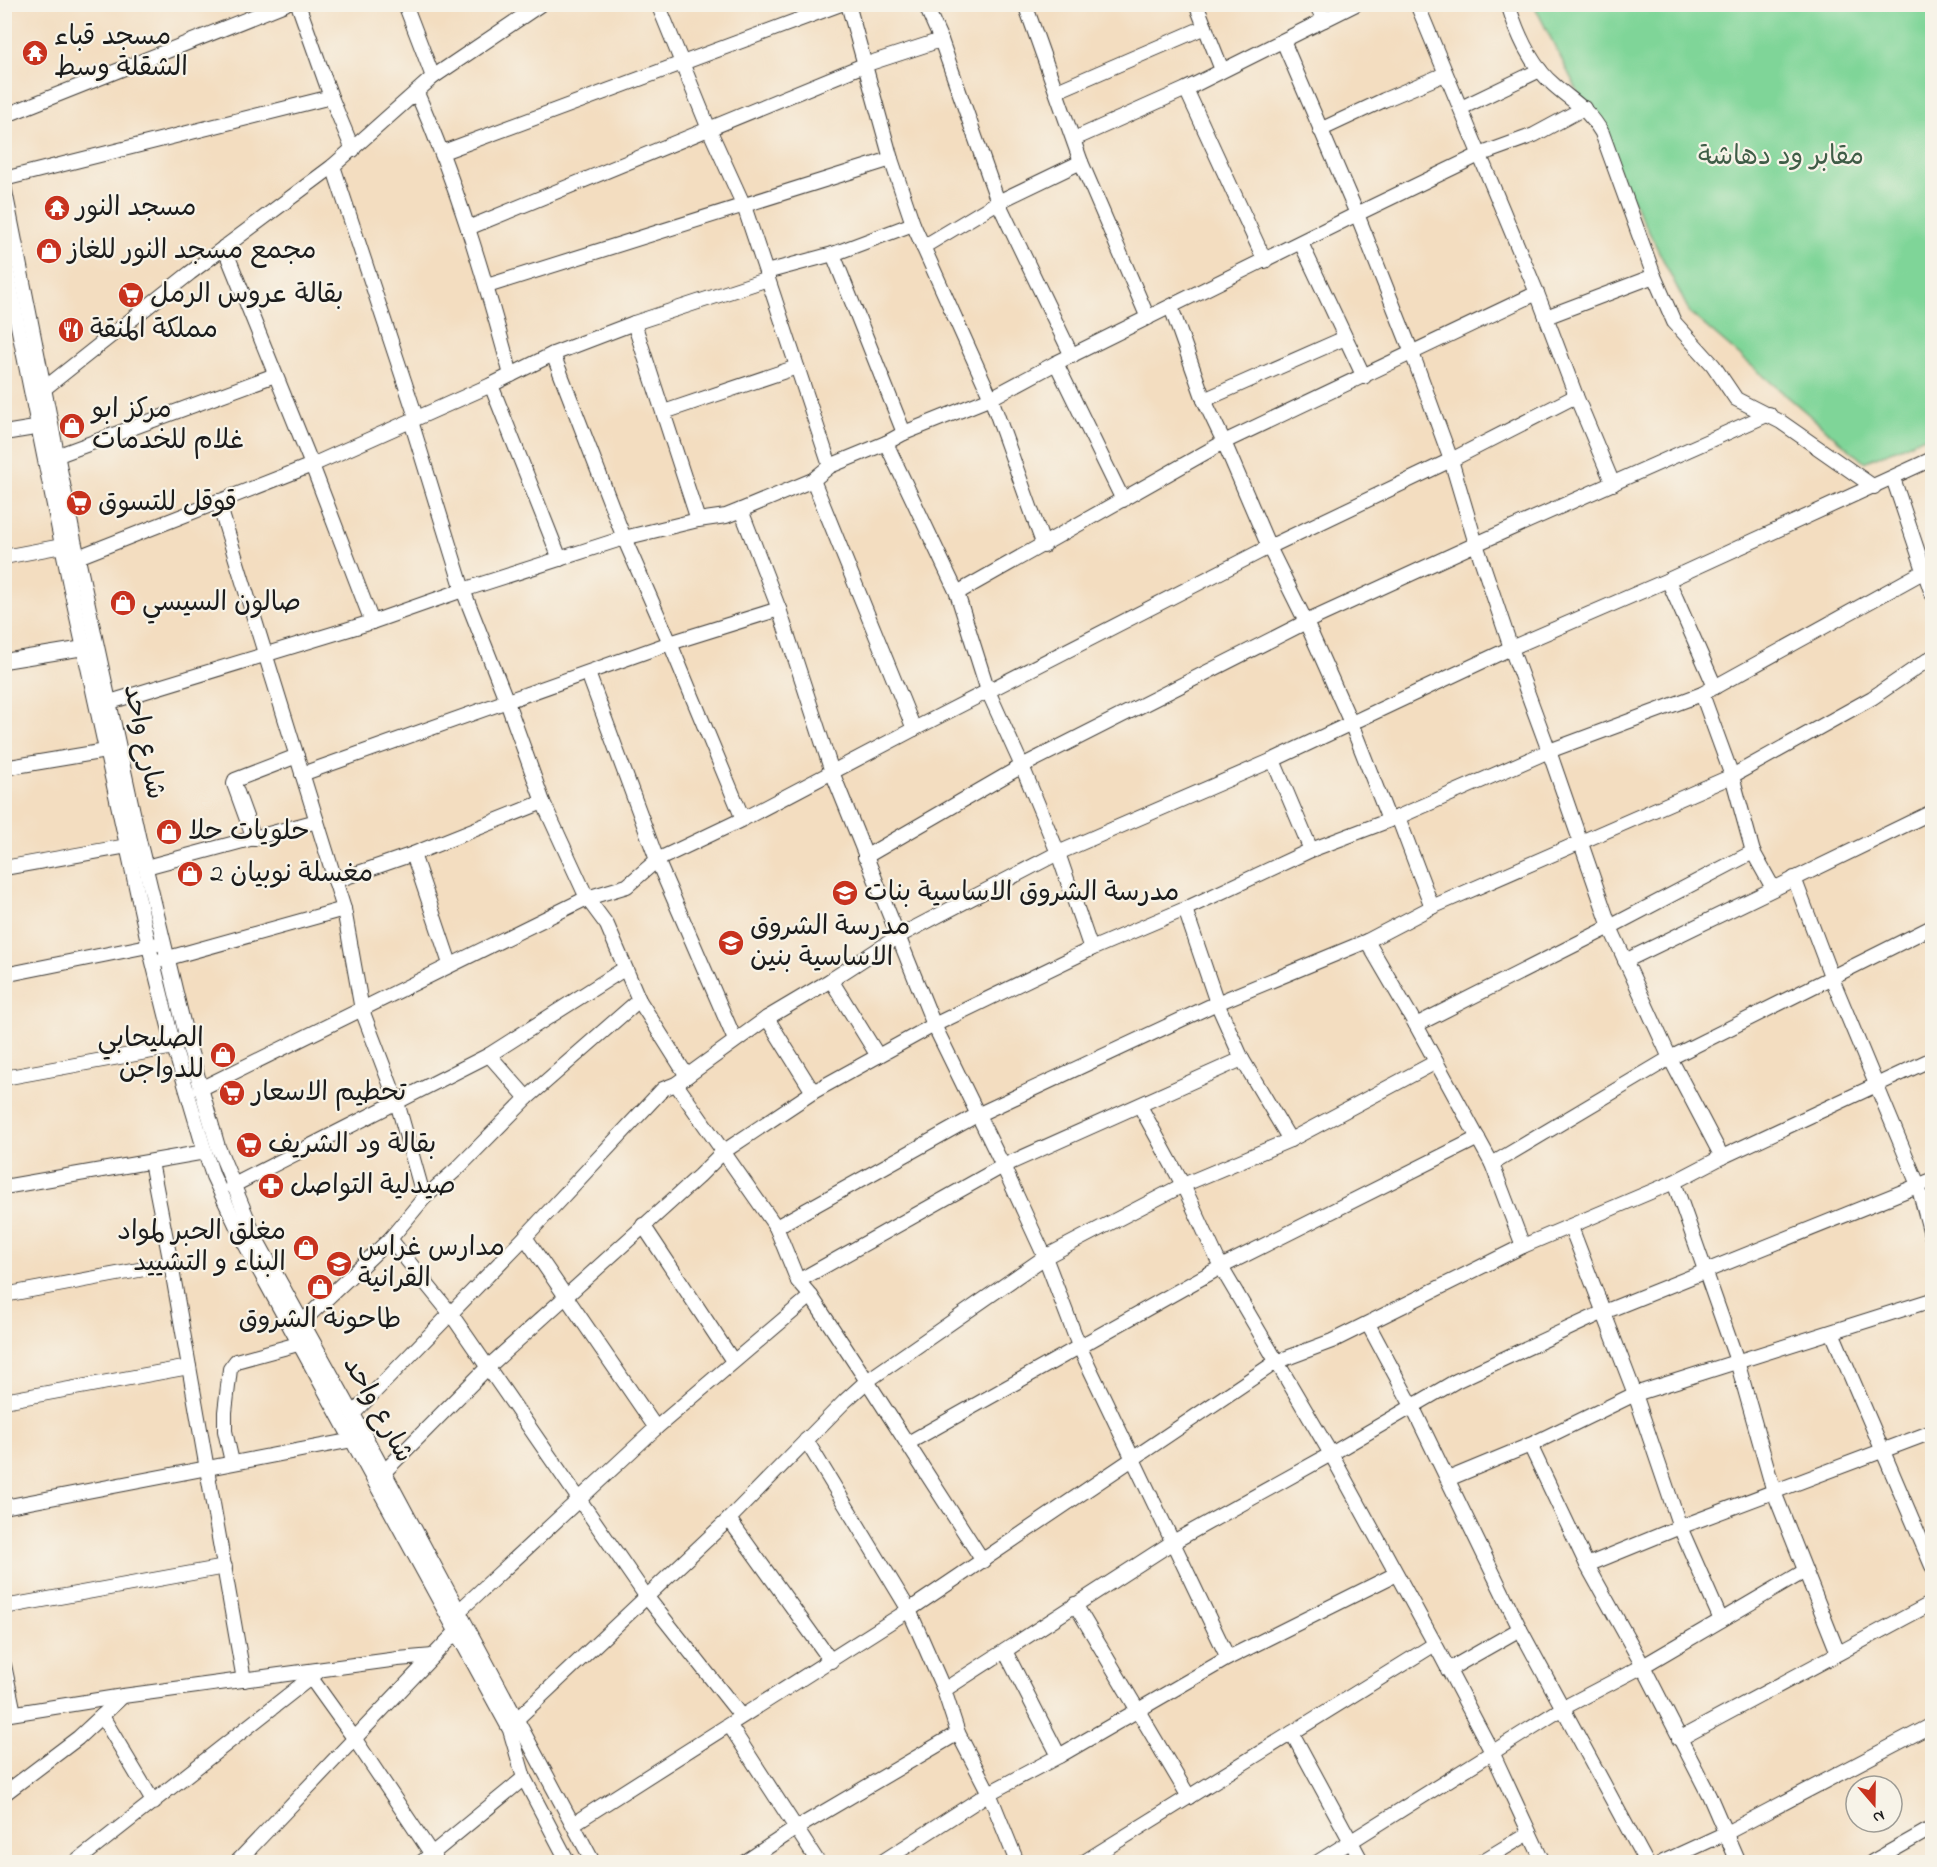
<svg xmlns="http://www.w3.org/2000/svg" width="1937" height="1867" font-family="'Indie Flower','Playpen Sans Arabic',sans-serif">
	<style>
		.green { fill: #7fd598; stroke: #4e785a; stroke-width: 1.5 }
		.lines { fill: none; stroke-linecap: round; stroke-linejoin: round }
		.minor-casing { stroke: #3c3935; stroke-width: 16 }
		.minor { stroke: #fff; stroke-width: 14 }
		.labels { text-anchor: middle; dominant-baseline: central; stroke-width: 4.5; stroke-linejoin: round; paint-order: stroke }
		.poi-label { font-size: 27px; fill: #1c1c1c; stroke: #f7f3e8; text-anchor: start }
		.park-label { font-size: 27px; fill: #3f5d47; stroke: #f7f3e8 }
		.street-label { font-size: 27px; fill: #1c1c1c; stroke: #f7f3e8 }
	</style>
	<rect width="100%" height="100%" fill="#f7f3e8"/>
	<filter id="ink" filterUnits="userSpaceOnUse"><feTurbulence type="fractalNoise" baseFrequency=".0167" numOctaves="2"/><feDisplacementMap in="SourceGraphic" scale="12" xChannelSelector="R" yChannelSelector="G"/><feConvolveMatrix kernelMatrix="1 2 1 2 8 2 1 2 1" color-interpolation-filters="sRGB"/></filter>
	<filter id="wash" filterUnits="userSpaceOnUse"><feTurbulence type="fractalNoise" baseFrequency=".008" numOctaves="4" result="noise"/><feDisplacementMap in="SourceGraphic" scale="24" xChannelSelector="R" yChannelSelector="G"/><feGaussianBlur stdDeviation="1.35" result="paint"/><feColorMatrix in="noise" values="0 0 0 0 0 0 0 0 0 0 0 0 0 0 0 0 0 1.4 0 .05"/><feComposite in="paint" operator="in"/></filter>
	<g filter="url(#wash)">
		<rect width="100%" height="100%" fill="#f3ddc0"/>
		<path class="green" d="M1534,5H1932V434L1864,462L1690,313Z"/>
	</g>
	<g filter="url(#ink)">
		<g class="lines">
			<g class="minor-casing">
				<g id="minor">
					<path d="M298,4L331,97L353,150"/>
					<path d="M405,4L433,77"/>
					<path d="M658,4L709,129L744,206L766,272"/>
					<path d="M848,4L891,159L913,224L991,398L1044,546"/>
					<path d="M925,4L941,40L998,202L1072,356"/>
					<path d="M1025,4L1081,162L1148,318"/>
					<path d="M1196,4L1222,70"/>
					<path d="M1316,4L1324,20"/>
					<path d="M1417,4L1537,293L1576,396L1613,484"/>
					<path d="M1508,4C1517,33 1530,65 1554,85C1573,102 1589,109 1602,133L1654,276L1674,322L1713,365L1736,399L1781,422L1874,487"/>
					<path d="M1283,41L1357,214L1412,353L1451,460L1476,544L1511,648L1549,751L1610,927L1670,1058L1722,1157"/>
					<path d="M1186,89L1265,261"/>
					<path d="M1057,91L1205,27"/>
					<path d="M417,93C457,184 485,279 511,375"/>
					<path d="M1461,108L1540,70"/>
					<path d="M4,116L285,4"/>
					<path d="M1320,130L1384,100L1445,74"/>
					<path d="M1074,139L1186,89L1356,4"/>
					<path d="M443,152L841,4"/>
					<path d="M333,166L416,417"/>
					<path d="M4,179L331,97"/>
					<path d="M4,186L74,540L139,840L188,1043L218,1147L255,1237L353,1414L593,1862"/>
					<path d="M468,228L864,65L941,40"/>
					<path d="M1301,243L1364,377"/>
					<path d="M224,247L312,465L372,622"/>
					<path d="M923,247L998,202L1081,162"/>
					<path d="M833,254L904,433"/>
					<path d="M4,256L70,585L149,946L174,1047L205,1152L213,1176L245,1244L510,1730L524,1778L568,1862"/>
					<path d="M768,279L830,466"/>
					<path d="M487,286L891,159"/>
					<path d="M1171,307L1204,400L1224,442L1269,547L1306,622L1351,723L1389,820"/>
					<path d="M1546,317L1654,276"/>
					<path d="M634,323L698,520"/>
					<path d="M553,354L624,538L670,643L743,819"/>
					<path d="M1056,363L1123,500"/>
					<path d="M491,385L560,559"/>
					<path d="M40,392L190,273L333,166L433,77L541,4"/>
					<path d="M1204,400L1345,338"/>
					<path d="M664,412L797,367"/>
					<path d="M411,421L463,590L507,702L543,802L587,898L607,925L639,1000L687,1076"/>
					<path d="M4,433L47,426"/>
					<path d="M886,443L957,593L988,691L1022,766L1058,853L1091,949"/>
					<path d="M48,459L275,375"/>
					<path d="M1893,478L1932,594"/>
					<path d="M813,480L914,729"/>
					<path d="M218,501L344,909L362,1010L397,1102L424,1198"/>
					<path d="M741,510L779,609L832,772L934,1025L1003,1166L1045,1257L1079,1346L1228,1658"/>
					<path d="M4,557L62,546"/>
					<path d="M78,557L312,465L491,385L553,354L634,323L768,279L766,272L833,254L913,224"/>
					<path d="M1668,580L1715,687"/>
					<path d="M957,593L1224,442L1537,293"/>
					<path d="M4,661L84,648"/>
					<path d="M588,673L657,860L735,1040"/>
					<path d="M1702,694L1732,776L1753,852L1773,888"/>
					<path d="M110,702L372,622L463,590L624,538L698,520L726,516L741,510L813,480L830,466L886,443L904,433L991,398L1056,363L1357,214L1479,155L1534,135L1584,108"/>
					<path d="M1273,760L1311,850"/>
					<path d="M4,768L106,751"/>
					<path d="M302,774L670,643L779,609"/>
					<path d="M1398,817L1432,907"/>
					<path d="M254,839L234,784L235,780L297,756"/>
					<path d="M413,854L450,964"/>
					<path d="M865,857L1022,766L1306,622L1476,544L1769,414"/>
					<path d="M146,867L317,821"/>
					<path d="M4,868L127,846"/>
					<path d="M1794,878L1831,976L1918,1185L1932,1238"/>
					<path d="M335,881L413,854L543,802"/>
					<path d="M1185,909L1217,1003L1242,1059L1290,1140"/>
					<path d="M1367,941L1416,1025L1492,1164L1523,1246"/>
					<path d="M161,960L344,909"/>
					<path d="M1625,961L1932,812"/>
					<path d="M4,975L158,944"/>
					<path d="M831,980L878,1056"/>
					<path d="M767,1018L813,1092"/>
					<path d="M1416,1025L1610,927L1753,852"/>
					<path d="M489,1055L527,1098"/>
					<path d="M4,1078L174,1047"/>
					<path d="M676,1084L776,1227L798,1281L811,1296L867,1381L983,1561"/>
					<path d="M200,1089L587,898L627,886L657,860L743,819L914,729L1269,547L1451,460L1576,396"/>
					<path d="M1140,1106L1183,1185L1221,1267L1331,1454L1435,1644L1493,1754L1543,1862"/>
					<path d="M151,1162L171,1264L244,1680"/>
					<path d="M1492,1164L1670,1058L1932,927"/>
					<path d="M1674,1182L1737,1361L1774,1492L1838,1653"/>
					<path d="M232,1186L489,1055L624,969"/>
					<path d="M4,1187L205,1152"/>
					<path d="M643,1225L733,1361"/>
					<path d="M776,1227L977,1115L1217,1003L1367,941L1432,907L1732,776L1872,698L1932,657"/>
					<path d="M1571,1227L1635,1394L1680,1527L1721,1620"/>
					<path d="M525,1237L656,1428"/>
					<path d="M390,1239L451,1314L646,1596L741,1716"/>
					<path d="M798,1281L1003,1166L1242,1059"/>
					<path d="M4,1295L171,1264"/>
					<path d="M302,1322L390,1239L424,1198L457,1169L527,1098L639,1000"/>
					<path d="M1368,1324L1412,1406L1520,1629L1646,1862"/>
					<path d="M1832,1332L1932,1566"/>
					<path d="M4,1401L189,1367"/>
					<path d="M353,1414L525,1237L663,1089L676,1084L767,1018L831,980L899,936L1058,853L1273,760L1511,648L1668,580L1932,459"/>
					<path d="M806,1440L909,1610L944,1690L958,1733L989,1793L1017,1862"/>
					<path d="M908,1443L1221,1267L1478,1138"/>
					<path d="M1530,1445L1587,1565L1643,1666L1709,1795L1738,1862"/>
					<path d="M232,1462L225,1431V1412L230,1369L236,1361L298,1344"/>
					<path d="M384,1472L487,1368L699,1176L723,1152L813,1092L934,1025L1091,949L1185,909L1311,850L1398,817L1549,751L1702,694L1932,567"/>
					<path d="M1448,1479L1530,1445L1635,1394L1932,1300"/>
					<path d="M4,1507L353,1440"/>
					<path d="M729,1519L831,1661"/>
					<path d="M1587,1565L1680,1527L1932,1432"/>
					<path d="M1075,1604L1189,1797"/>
					<path d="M4,1607L225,1567"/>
					<path d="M1005,1651L1059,1756"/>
					<path d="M4,1665L14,1713"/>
					<path d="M1448,1670L1520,1629"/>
					<path d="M311,1678L354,1738L437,1862"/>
					<path d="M944,1690L1173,1542L1331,1454L1456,1381L1604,1312L1932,1180"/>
					<path d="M4,1715L123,1696L398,1659L433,1656"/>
					<path d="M102,1716L154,1803"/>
					<path d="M517,1719L729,1519L845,1401L867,1381L1045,1257L1183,1185L1290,1140L1436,1062"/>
					<path d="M730,1726L818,1862"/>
					<path d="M1292,1733L1362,1862"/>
					<path d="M1679,1739L1932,1603"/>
					<path d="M4,1794L78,1738L123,1696"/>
					<path d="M573,1824L909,1610L1276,1362L1332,1341L1523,1246L1674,1182L1722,1157L1932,1059"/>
					<path d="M76,1862L319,1671"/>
					<path d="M237,1862L456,1632L459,1611L656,1428L811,1296"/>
					<path d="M422,1862L524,1778"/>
					<path d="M745,1862L795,1829L958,1733"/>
					<path d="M882,1862L989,1793L1059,1756L1228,1658L1396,1574"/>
					<path d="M1084,1862L1435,1644"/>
					<path d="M1318,1862L1563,1708L1643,1666L1805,1571"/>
					<path d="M1481,1862L1529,1833"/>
					<path d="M1663,1862L1726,1833L1932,1725"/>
					<path d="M1872,1862L1932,1828"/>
				</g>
			</g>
			<use href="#minor" class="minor"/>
		</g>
	</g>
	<defs>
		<g id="temple-disc" transform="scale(1.35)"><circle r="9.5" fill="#c8321e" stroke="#f7f3e8"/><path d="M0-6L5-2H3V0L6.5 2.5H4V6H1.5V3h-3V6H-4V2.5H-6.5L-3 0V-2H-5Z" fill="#fff"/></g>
		<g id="shop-disc" transform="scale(1.35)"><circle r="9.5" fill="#c8321e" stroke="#f7f3e8"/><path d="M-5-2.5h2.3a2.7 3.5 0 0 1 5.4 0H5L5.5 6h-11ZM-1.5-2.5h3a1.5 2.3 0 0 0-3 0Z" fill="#fff"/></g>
		<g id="supermarket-disc" transform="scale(1.35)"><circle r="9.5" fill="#c8321e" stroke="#f7f3e8"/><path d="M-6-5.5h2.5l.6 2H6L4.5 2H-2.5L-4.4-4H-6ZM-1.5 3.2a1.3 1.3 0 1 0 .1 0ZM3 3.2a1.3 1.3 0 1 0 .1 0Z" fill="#fff"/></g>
		<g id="restaurant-disc" transform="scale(1.35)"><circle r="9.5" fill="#c8321e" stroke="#f7f3e8"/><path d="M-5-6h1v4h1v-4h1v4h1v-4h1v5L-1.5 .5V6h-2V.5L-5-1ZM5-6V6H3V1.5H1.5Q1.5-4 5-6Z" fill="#fff"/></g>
		<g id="school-disc" transform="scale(1.35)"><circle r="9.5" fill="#c8321e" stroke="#f7f3e8"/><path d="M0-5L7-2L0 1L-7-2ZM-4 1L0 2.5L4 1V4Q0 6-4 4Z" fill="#fff"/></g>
		<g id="pharmacy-disc" transform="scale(1.35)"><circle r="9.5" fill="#c8321e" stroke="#f7f3e8"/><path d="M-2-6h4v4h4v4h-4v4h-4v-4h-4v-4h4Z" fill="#fff"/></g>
	</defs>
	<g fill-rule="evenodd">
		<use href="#temple-disc" x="35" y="53"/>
		<use href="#temple-disc" x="57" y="208"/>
		<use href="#shop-disc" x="49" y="251"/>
		<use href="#supermarket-disc" x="131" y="295"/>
		<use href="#restaurant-disc" x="71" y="330"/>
		<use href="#shop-disc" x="72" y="426"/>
		<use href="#supermarket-disc" x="79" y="503"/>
		<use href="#shop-disc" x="123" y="603"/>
		<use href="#shop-disc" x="169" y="832"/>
		<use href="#shop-disc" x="190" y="874"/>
		<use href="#school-disc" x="845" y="893"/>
		<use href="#school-disc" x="731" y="943"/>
		<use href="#shop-disc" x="223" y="1055"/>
		<use href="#supermarket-disc" x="232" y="1093"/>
		<use href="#supermarket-disc" x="249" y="1145"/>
		<use href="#pharmacy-disc" x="271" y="1186"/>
		<use href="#shop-disc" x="306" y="1248"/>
		<use href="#school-disc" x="339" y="1264"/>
		<use href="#shop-disc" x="320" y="1287"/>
	</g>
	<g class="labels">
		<g class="poi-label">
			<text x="54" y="37">مسجد قباء<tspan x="54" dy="31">الشقلة وسط</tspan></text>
			<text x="76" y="208">مسجد النور</text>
			<text x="68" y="251">مجمع مسجد النور للغاز</text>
			<text x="150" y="295">بقالة عروس الرمل</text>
			<text x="90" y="330">مملكة المنقة</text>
			<text x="92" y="410">مركز ابو<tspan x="92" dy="31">غلام للخدمات</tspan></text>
			<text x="98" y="503">قوقل للتسوق</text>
			<text x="142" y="603">صالون السيسي</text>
			<text x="188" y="832">حلويات حلا</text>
			<text x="210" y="874">مغسلة نوبيان 2</text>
			<text x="864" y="893">مدرسة الشروق الاساسية بنات</text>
			<text x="750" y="927">مدرسة الشروق<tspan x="750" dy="31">الاساسية بنين</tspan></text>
			<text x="204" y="1039" text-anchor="end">الصليحابي<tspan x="204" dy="31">للدواجن</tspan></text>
			<text x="252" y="1093">تحطيم الاسعار</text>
			<text x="268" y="1145">بقالة ود الشريف</text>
			<text x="290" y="1186">صيدلية التواصل</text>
			<text x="286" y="1232" text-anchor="end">مغلق الحبر لمواد<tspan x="286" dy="31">البناء و التشييد</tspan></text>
			<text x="358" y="1248">مدارس غراس<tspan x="358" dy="31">القرانية</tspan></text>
			<text x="320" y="1320" text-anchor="middle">طاحونة الشروق</text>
		</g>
		<g class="park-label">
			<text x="1781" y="157">مقابر ود دهاشة</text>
		</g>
		<g class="street-label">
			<text transform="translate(143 742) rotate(78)">شارع واحد</text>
			<text transform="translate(377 1410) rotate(61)">شارع واحد</text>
		</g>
	</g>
	<rect width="1937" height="1867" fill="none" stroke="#f7f3e8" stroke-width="24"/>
	<g transform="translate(1874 1804) rotate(160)"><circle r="28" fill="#f7f3e8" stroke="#9f9d96" stroke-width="1.5"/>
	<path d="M0-4.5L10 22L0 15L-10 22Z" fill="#c8321e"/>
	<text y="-9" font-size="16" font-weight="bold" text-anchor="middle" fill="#1c1c1c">N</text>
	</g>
</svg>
